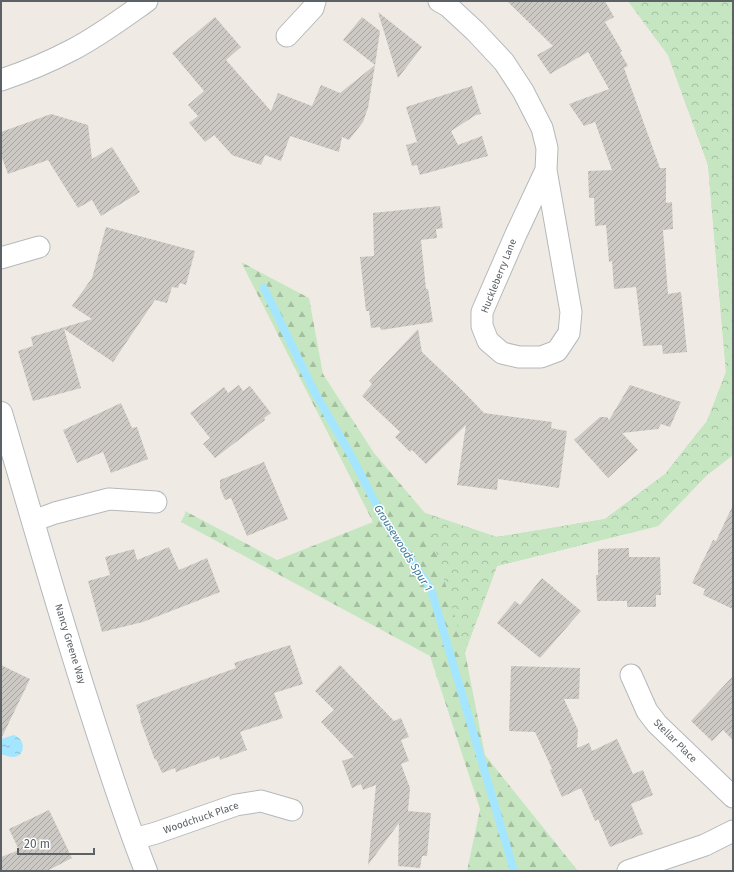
<svg xmlns="http://www.w3.org/2000/svg" width="734" height="872" font-family="'Fira Sans',sans-serif">
	<style>
		.forest { fill: url(#forest-firs) }
		.park { fill: url(#park-crowns) }
		.water { fill: url(#water-ripples) }
		.lines { fill: none; stroke-linecap: round; stroke-linejoin: round }
		.stream { stroke: #a4e5ff; stroke-width: 8 }
		.building { fill: url(#building-hatch) }
		.street-casing { stroke: #b5b8bb; stroke-width: 23 }
		.secondary-casing { stroke: #b3b8bc; stroke-width: 24 }
		.street { stroke: #fff; stroke-width: 21 }
		.secondary { stroke: #fff; stroke-width: 22 }
		.labels { text-anchor: middle; dominant-baseline: central; stroke-width: 3; stroke-linejoin: round; paint-order: stroke }
		.street-label { font-size: 10px; fill: #5c6165; stroke: #fff }
		.water-label { font-size: 11px; font-style: italic; fill: #3b7ba0; stroke: #fff }
	</style>
	<defs>
		<pattern id="forest-firs" width="22" height="20" patternUnits="userSpaceOnUse"><rect width="22" height="20" fill="#c6e6c1"/><path d="M5 1l3.5 6h-7zM16 11l3.5 6h-7z" fill="#a4bea0"/></pattern>
		<pattern id="park-crowns" width="20" height="18" patternUnits="userSpaceOnUse"><rect width="20" height="18" fill="#c6e6c1"/><path d="M2 6a3 3 0 1 1 6 0M12 15a3 3 0 1 1 6 0" fill="none" stroke="#a4bea0"/></pattern>
		<pattern id="water-ripples" width="26" height="14" patternUnits="userSpaceOnUse"><rect width="26" height="14" fill="#a4e5ff"/><path d="M2 4q2-2 4 0t4 0M15 11q2-2 4 0t4 0" fill="none" stroke="#89bdd2"/></pattern>
		<pattern id="building-hatch" width="6" height="6" patternUnits="userSpaceOnUse"><rect width="6" height="6" fill="#ccc8c3"/><path d="M-1 1l2-2M0 6l6-6M5 7l2-2" fill="none" stroke="#a9a6a2"/></pattern>
	</defs>
	<rect width="100%" height="100%" fill="#efebe4"/>
	<path class="forest" d="M628,1H733V455L707,475L658,526L497,566L465,652L485,755L578,871H467L480,809L430,656L181,522L185,514V511L277,560L373,522L241,262L309,298L323,374L374,453L425,513L497,537L605,519L665,474L707,421L726,372L708,165L668,55Z"/>
	<path class="park" d="M628,1H733V455L707,475L658,526L497,566L465,652L425,513L497,537L605,519L665,474L707,421L726,372L708,165L668,55Z"/>
	<path class="water" d="M14,735C27,740 25,757 13,757C9,757 5,755 1,754V739Z"/>
	<g class="lines">
		<path class="stream" d="M264,288L315,393L352,457L384,520L431,589L514,871"/>
	</g>
	<g class="building">
		<path d="M507,1H605L614,17L605,22L622,51L620,52L628,66L624,68L660,168H666V203L672,202L673,229L663,230L668,294L681,292L687,352L663,354L662,345L643,346L636,287L614,289L612,261L609,262L606,225L595,226L594,198H589L588,171L612,170L595,122L584,126L569,104L609,89L588,52L550,74L537,55L553,46Z"/>
		<path d="M378,12L422,47L398,78Z"/>
		<path d="M215,17L241,47L226,60L271,111L278,93L312,106L321,85L340,93L375,65L368,108L363,122L349,140L342,137L339,152L290,136L281,161L265,155L261,165L232,155L214,135L205,142L189,123L198,116L188,105L204,91L172,53Z"/>
		<path d="M362,17L380,31L375,65L343,40Z"/>
		<path d="M472,86L481,114L476,115L451,131L458,145L482,136L488,156L420,175L417,165L412,166L406,145L417,142L406,107Z"/>
		<path d="M51,114L88,125L92,159L112,147L140,192L101,216L92,200L78,208L48,160L8,174L1,155V132Z"/>
		<path d="M440,206L443,228L436,229L437,238L421,240L426,289H428L433,322L381,330L380,327L371,328L369,311H366L360,257L374,256L373,213Z"/>
		<path d="M106,227L195,251L186,285L180,283L178,288L172,287L167,303L155,300L113,362L64,329L81,388L33,401L18,351L33,346L31,337L92,319L72,306L92,278Z"/>
		<path d="M418,329L422,352L461,389L484,413L552,422L551,428L567,431L559,488L498,479L497,490L457,485L466,425L426,464L412,450L410,452L395,437L400,432L362,396L372,384L369,381Z"/>
		<path d="M239,385L243,391L250,386L271,413L264,418L265,420L215,458L203,444L210,438L190,413L224,387L228,393Z"/>
		<path d="M630,385L681,402L670,427L661,424L658,429L622,433L638,450L608,478L574,440L600,417H607L609,420Z"/>
		<path d="M121,403L132,428L137,427L148,459L111,473L103,452L77,463L63,430Z"/>
		<path d="M264,462L288,519L247,536L231,498L225,500L220,488V480Z"/>
		<path d="M733,505V609L703,595L705,589L692,583L713,540L716,541Z"/>
		<path d="M169,547L179,570L207,558L220,592L143,622L102,632L88,581L110,575L105,557L134,549L137,560Z"/>
		<path d="M629,548V557H660L661,595H656V607H627V601H597L596,575H598V549Z"/>
		<path d="M542,578L581,611L540,658L497,623L515,601L520,605Z"/>
		<path d="M290,645L303,684L274,693L283,718L240,732L247,750L220,760L219,756L176,772L175,768L162,773L156,759L155,760L140,720L141,719L136,705L180,688L236,668L234,663Z"/>
		<path d="M1,665L30,679L1,739Z"/>
		<path d="M340,665L394,721L401,718L409,737L401,740L409,761L401,764L410,788L408,811L431,813L427,856H422L420,868L398,866L399,823L368,865L376,785L363,790L361,784L352,788L342,761L354,757L321,722L334,710L315,691Z"/>
		<path d="M511,666L580,668L579,699H564L578,730L577,748L589,743L592,751L617,739L633,774L643,770L653,795L631,804L643,834L610,847L598,819L595,821L581,788L562,797L550,770L552,769L535,732L509,731Z"/>
		<path d="M733,676V740L723,730L712,741L691,721Z"/>
		<path d="M49,810L72,858L47,871H1V857L19,850L9,829Z"/>
	</g>
	<g class="lines">
		<g class="street-casing">
			<g id="street">
				<path d="M439,1L448,6L475,31L504,62L523,91L542,128L547,148L546,170L571,312L569,333L557,351L541,357H519L502,353L488,341L482,326V312L516,234L546,170"/>
				<path d="M287,36L313,8L315,1"/>
				<path d="M1,80C25,72 49,62 72,50C99,36 123,18 147,1"/>
				<path d="M1,258L39,247"/>
				<path d="M33,521L55,513L109,499L156,502"/>
				<path d="M631,675L647,711L657,724L733,797"/>
				<path d="M134,839L156,833L236,805L261,801L292,810"/>
				<path d="M628,871L705,845L733,831"/>
			</g>
		</g>
		<g class="secondary-casing">
			<path id="secondary" d="M1,413C30,510 57,607 88,703C106,759 124,816 146,871"/>
		</g>
		<use href="#street" class="street"/>
		<use href="#secondary" class="secondary"/>
	</g>
	<g class="labels">
		<g class="street-label">
			<text transform="translate(499 276) rotate(-68)">Huckleberry Lane</text>
			<text transform="translate(70 644) rotate(73)">Nancy Greene Way</text>
			<text transform="translate(675 741) rotate(45)">Stellar Place</text>
			<text transform="translate(201 818) rotate(-19)">Woodchuck Place</text>
		</g>
		<g class="water-label">
			<text transform="translate(403 548) rotate(58)">Grousewoods Spur 1</text>
		</g>
	</g>
	<rect width="734" height="872" fill="none" stroke="#5c6165" stroke-width="4"/>
	<path d="M18 848v6h76v-6" fill="none" stroke="#5c6165" stroke-width="2"/>
	<text x="24" y="848" font-size="12" fill="#5c6165" stroke="#ffffff" stroke-width="3" paint-order="stroke">20 m</text>
</svg>
